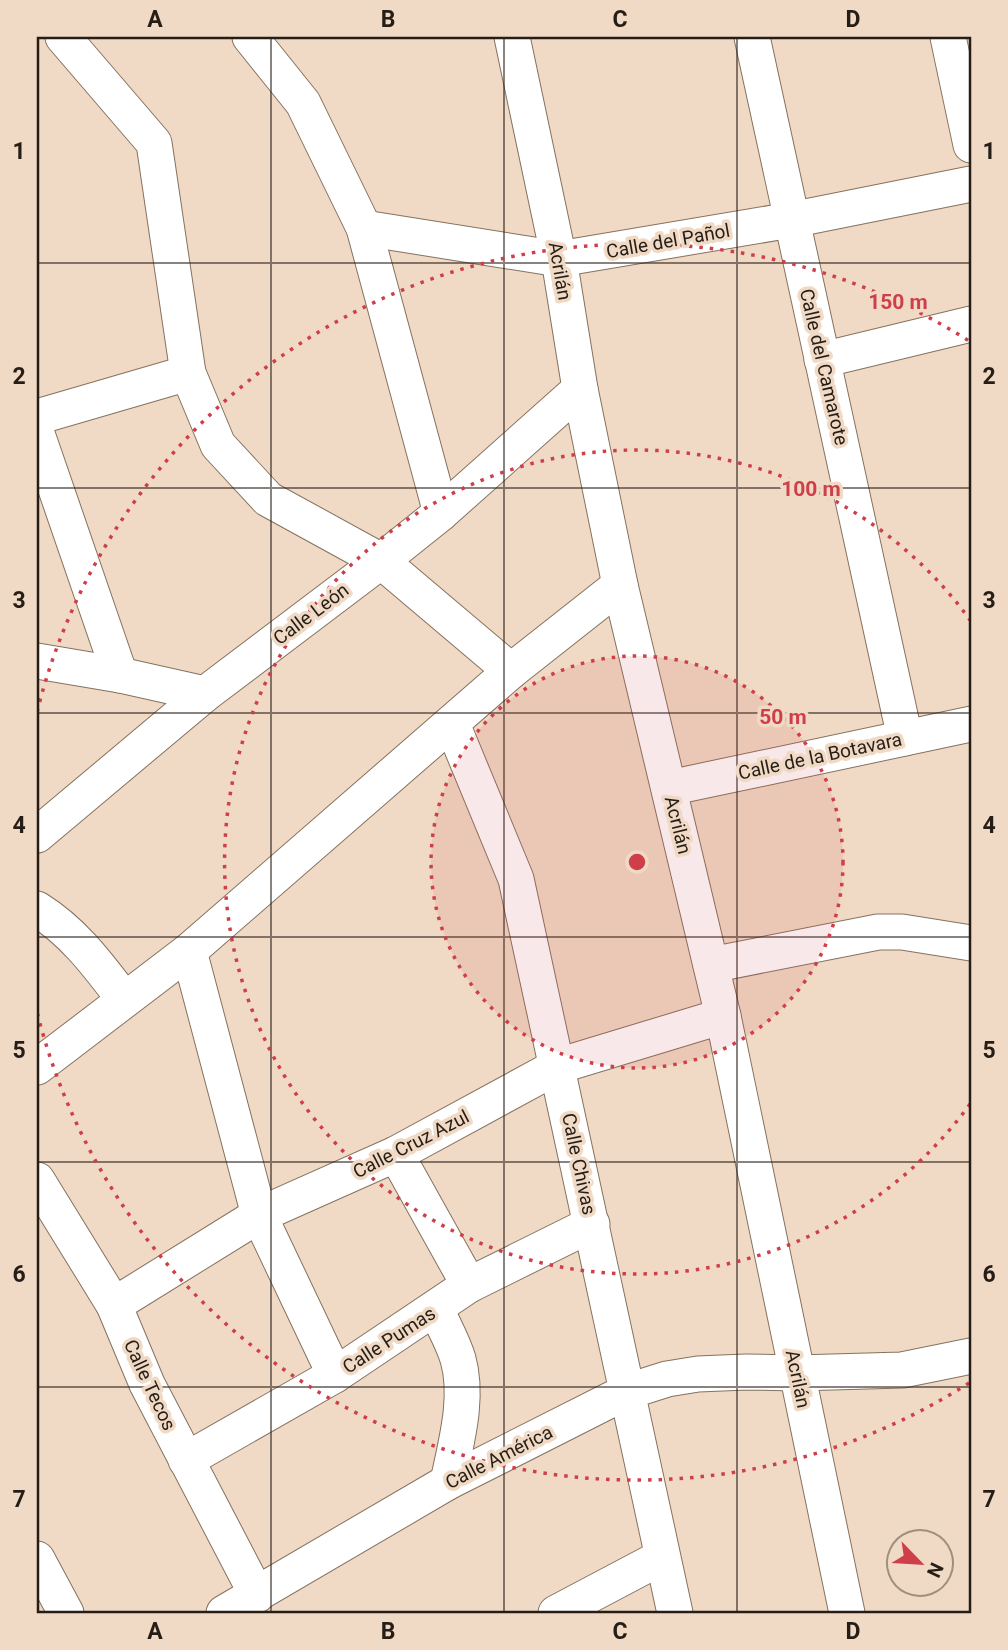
<svg xmlns="http://www.w3.org/2000/svg" width="1008" height="1650" font-family="Roboto,sans-serif">
	<style>
		.lines { fill: none; stroke-linecap: round; stroke-linejoin: round }
		.minor-casing { stroke: #85725f; stroke-width: 37 }
		.minor { stroke: #fff; stroke-width: 35 }
		.grid { fill: none; stroke: #261e16; stroke-width: 2; stroke-opacity: 0.55 }
		.ring { fill: none; stroke: #cf3f4a; stroke-width: 3.5; stroke-dasharray: 3.5 7 }
		.labels { text-anchor: middle; dominant-baseline: central; stroke-width: 7; stroke-linejoin: round; paint-order: stroke }
		.street-label { font-size: 19px; fill: #261e16; stroke: #f0dac5 }
		.centre { fill: #cf3f4a; stroke: #f0dac5; stroke-width: 3.5 }
		.ring-label { font-size: 21px; text-anchor: middle; font-weight: bold; fill: #cf3f4a; stroke: #f0dac5; stroke-width: 7; stroke-linejoin: round; paint-order: stroke }
		.neatline { fill: none; stroke: #261e16; stroke-width: 2.5 }
		.grid-label { font-size: 23px; text-anchor: middle; font-weight: bold; fill: #261e16 }
	</style>
	<rect width="100%" height="100%" fill="#f0dac5"/>
	<g class="lines">
		<g class="minor-casing">
			<g id="minor">
				<path d="M63,37L154,143L188,373L218,445L268,499L381,561L511,671"/>
				<path d="M250,37L303,103L364,228L441,513"/>
				<path d="M512,37L559,259L580,389L620,585L723,1016L847,1613"/>
				<path d="M752,37L905,738"/>
				<path d="M948,37L971,145"/>
				<path d="M364,228L559,259L791,220L971,184"/>
				<path d="M822,360L971,324"/>
				<path d="M37,417L188,373"/>
				<path d="M37,434L120,675"/>
				<path d="M37,661L120,675L205,694"/>
				<path d="M452,724L516,879L675,1613"/>
				<path d="M669,788L971,724"/>
				<path d="M37,835L205,694L381,561L441,513L580,389"/>
				<path d="M37,909C74,932 98,965 124,999"/>
				<path d="M189,951L259,1215L335,1375"/>
				<path d="M711,965L878,932H902L971,943"/>
				<path d="M37,1067L189,951L511,671L620,585"/>
				<path d="M396,1154L469,1285"/>
				<path d="M37,1180L114,1305L147,1384L257,1595"/>
				<path d="M114,1305L259,1215L396,1154L558,1066L723,1016"/>
				<path d="M436,1309C443,1325 453,1342 458,1359C469,1398 456,1443 448,1482"/>
				<path d="M186,1460L335,1375L469,1285L592,1224"/>
				<path d="M37,1559L66,1613"/>
				<path d="M224,1613L448,1482L626,1392L667,1379L698,1374L746,1372L797,1373L902,1370L971,1356"/>
				<path d="M556,1613L662,1557"/>
			</g>
		</g>
		<use href="#minor" class="minor"/>
	</g>
	<path class="grid" d="M271,37V1613M504,37V1613M737,37V1613M37,263H971M37,488H971M37,713H971M37,937H971M37,1162H971M37,1387H971"/>
	<circle cx="637" cy="862" r="206" fill="#cf3f4a" fill-opacity=".12"/>
	<g class="ring">
		<circle cx="637" cy="862" r="206"/>
		<path d="M970 1104A412 412 0 1 1 970 620"/>
		<path d="M969 1383A618 618 0 0 1 37 1012M37 712A618 618 0 0 1 969 341"/>
	</g>
	<g class="labels">
		<g class="street-label">
			<text transform="translate(668 241) rotate(-10)">Calle del Pañol</text>
			<text transform="translate(560 271) rotate(80)">Acrilán</text>
			<text transform="translate(824 367) rotate(77)">Calle del Camarote</text>
			<text transform="translate(311 614) rotate(-37)">Calle León</text>
			<text transform="translate(820 756) rotate(-12)">Calle de la Botavara</text>
			<text transform="translate(678 825) rotate(76)">Acrilán</text>
			<text transform="translate(411 1144) rotate(-27)">Calle Cruz Azul</text>
			<text transform="translate(579 1164) rotate(78)">Calle Chivas</text>
			<text transform="translate(389 1340) rotate(-33)">Calle Pumas</text>
			<text transform="translate(798 1379) rotate(78)">Acrilán</text>
			<text transform="translate(150 1385) rotate(65)">Calle Tecos</text>
			<text transform="translate(499 1457) rotate(-27)">Calle América</text>
		</g>
	</g>
	<circle cx="637" cy="862" r="10" class="centre"/>
	<g class="ring-label">
		<text x="898" y="309">150 m</text>
		<text x="811" y="496">100 m</text>
		<text x="783" y="724">50 m</text>
	</g>
	<rect width="1008" height="1650" fill="none" stroke="#f0dac5" stroke-width="77"/>
	<g transform="translate(920 1563) rotate(115)"><circle r="33" fill="#f0dac5" stroke="#9f8f7f" stroke-width="2"/>
	<path d="M0-5L12 26L0 18L-12 26Z" fill="#cf3f4a"/>
	<text y="-10" font-size="19" font-weight="bold" text-anchor="middle" fill="#261e16">N</text>
	</g>
	<rect x="38" y="38" width="932" height="1574" class="neatline"/>
	<g class="grid-label">
		<text x="155" y="27">A</text>
		<text x="388" y="27">B</text>
		<text x="620" y="27">C</text>
		<text x="853" y="27">D</text>
		<text x="19" y="159">1</text>
		<text x="989" y="159">1</text>
		<text x="19" y="384">2</text>
		<text x="989" y="384">2</text>
		<text x="19" y="608">3</text>
		<text x="989" y="608">3</text>
		<text x="19" y="833">4</text>
		<text x="989" y="833">4</text>
		<text x="19" y="1058">5</text>
		<text x="989" y="1058">5</text>
		<text x="19" y="1282">6</text>
		<text x="989" y="1282">6</text>
		<text x="19" y="1507">7</text>
		<text x="989" y="1507">7</text>
		<text x="155" y="1639">A</text>
		<text x="388" y="1639">B</text>
		<text x="620" y="1639">C</text>
		<text x="853" y="1639">D</text>
	</g>
</svg>
